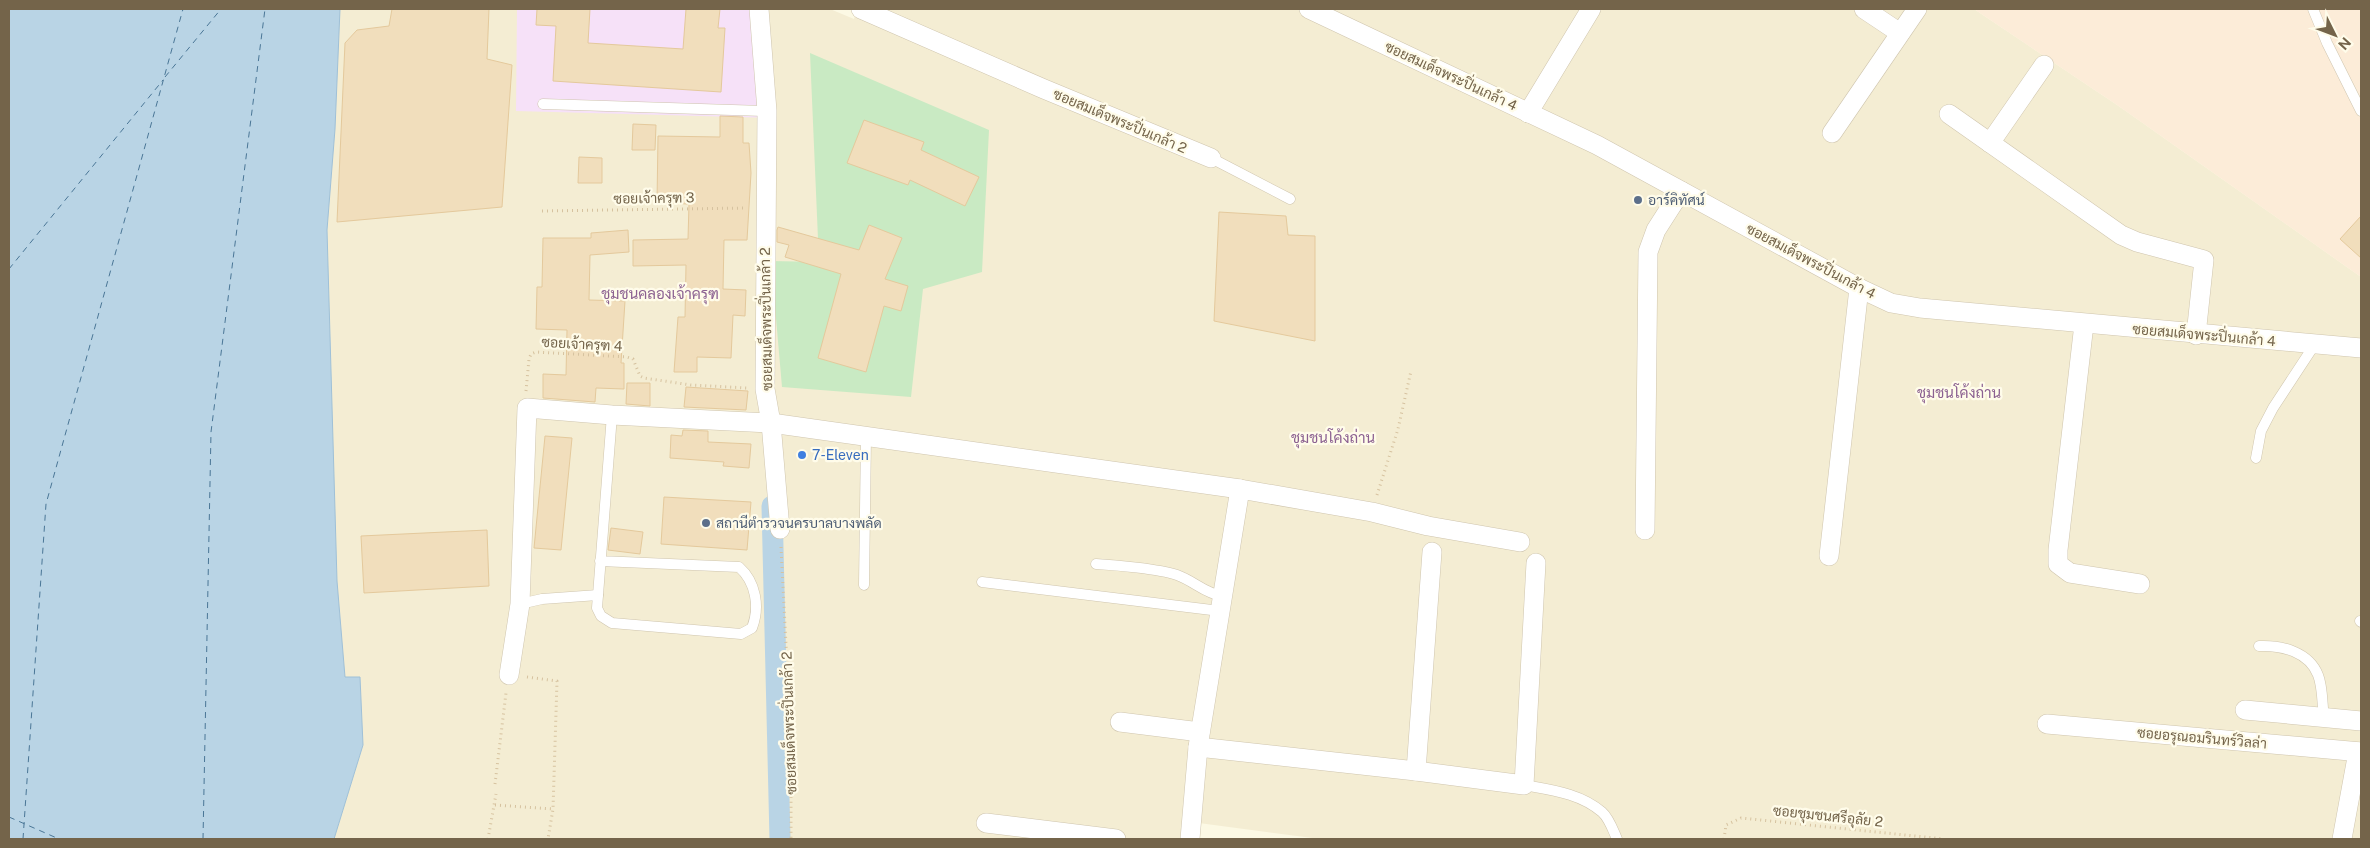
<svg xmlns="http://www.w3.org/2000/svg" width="2370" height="848" font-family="'Public Sans',Sarabun,sans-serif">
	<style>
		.residential { fill: #f4edd3 }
		.commercial { fill: #fcecd8 }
		.education { fill: #f6e1f8 }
		.green { fill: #c9eac3 }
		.water { fill: #b9d4e5; stroke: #9fc0d7 }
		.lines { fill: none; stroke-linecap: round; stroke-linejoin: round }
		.canal { stroke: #b9d4e5; stroke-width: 21 }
		.ferry { stroke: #4a7696; stroke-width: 1; stroke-dasharray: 6 5; stroke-linecap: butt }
		.building { fill: #f1debc; stroke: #e4c99c }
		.lane-casing { stroke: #cfc5ae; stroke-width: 11 }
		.street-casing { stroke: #cfc5ae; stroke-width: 20 }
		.path { stroke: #d6c29f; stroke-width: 3; stroke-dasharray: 1 4; stroke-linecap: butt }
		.lane { stroke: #fff; stroke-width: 10 }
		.street { stroke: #fff; stroke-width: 19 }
		.service-dot { fill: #5c6f8a; stroke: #fffcea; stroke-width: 2 }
		.shop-dot { fill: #3f7fe0; stroke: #fffcea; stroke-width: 2 }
		.labels { text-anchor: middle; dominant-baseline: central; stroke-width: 4.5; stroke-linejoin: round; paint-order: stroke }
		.street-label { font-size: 14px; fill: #74644a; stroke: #fffcea }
		.service-label { font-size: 14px; fill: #4e5e75; stroke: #fffcea; text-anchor: start }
		.shop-label { font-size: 14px; fill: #366cbe; stroke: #fffcea; text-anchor: start }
		.neighbourhood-label { font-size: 15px; fill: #8c6191; stroke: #fffcea }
	</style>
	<rect width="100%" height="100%" fill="#fcf9e4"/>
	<path class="residential" d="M340,9H517V111L768,9H830L854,19L857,9H1974L2120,107L2361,277V839H1320L1199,823L1197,839H334L363,745L360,677L345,678L337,581L330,412L327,230L335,129Z"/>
	<path class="commercial" d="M1974,9H2361V277L2120,107Z"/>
	<path class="education" d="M517,9H768L774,118L516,111Z"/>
	<path class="green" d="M810,53L989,130L982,272L923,289L911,397L782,387L771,261L819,262Z"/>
	<path class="water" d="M9,9H340L335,129L327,230L337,581L345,677H360L363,745L334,839H9Z"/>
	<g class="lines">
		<path class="canal" d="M772,506L780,839"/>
		<g class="ferry">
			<path d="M165,77L221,9"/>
			<path d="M9,269L163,80"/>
			<path d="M9,817L59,839"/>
			<path d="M23,839L46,504L183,9"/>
			<path d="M203,839L211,432L265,9"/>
		</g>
	</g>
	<g class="building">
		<path d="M392,9H489L487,59L512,65L502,207L337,222L345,43L357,30L389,26Z"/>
		<path d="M537,9H590L588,43L683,49L686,9H720L718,28H725L721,92L553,81L556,26L536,25Z"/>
		<path d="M720,116L743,117V143H749L751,173L747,240H724L723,289L746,290L745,316L733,315L731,358L697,357V372H674L678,317H685L686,265L633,266V240L688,239L689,204L657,203L658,136L720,137Z"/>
		<path d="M864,120L924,142L921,150L979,177L965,206L910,180L908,185L847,163Z"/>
		<path d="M633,124L656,125L655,150H632Z"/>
		<path d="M579,157L602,158V183H578Z"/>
		<path d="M1219,212L1286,216L1288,235L1315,236V341L1214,321Z"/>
		<path d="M2361,216V258L2340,239Z"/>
		<path d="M869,225L902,238L885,279L908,286L901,311L884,306L866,372L818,358L841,274L785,257L789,245L777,242V230L778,227L859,250Z"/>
		<path d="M628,230L629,252L590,255L589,300L625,301L621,363H624V389L596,388L595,402L543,398V374L566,375L567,330L536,329L537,287H542L543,238H591V233Z"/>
		<path d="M627,383H650V406L626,404Z"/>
		<path d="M686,387L748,391L746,410L684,407Z"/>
		<path d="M683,430L708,431V442L751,444L749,468L723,466L724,462L670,458L671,435L682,436Z"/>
		<path d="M545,436L572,438L561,550L534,548Z"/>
		<path d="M664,497L751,502L747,550L661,544Z"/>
		<path d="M611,528L643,532L640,554L608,550Z"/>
		<path d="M487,530L489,586L364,593L361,536Z"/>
	</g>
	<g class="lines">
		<g class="lane-casing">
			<g id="lane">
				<path d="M2313,9L2327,43L2361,111"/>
				<path d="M543,104L767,111"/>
				<path d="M1211,158L1290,199"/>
				<path d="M2256,458L2261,431L2273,408L2315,344"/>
				<path d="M600,561L739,567C756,582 760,607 752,628L741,634L612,623L601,616L597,608L612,415"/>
				<path d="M1096,564C1116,565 1159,569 1177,575C1194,581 1204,593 1222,596"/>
				<path d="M982,582L1220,611"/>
				<path d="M864,585L866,436"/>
				<path d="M520,604L542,599L598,595"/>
				<path d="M2360,621L2361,622"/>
				<path d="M2259,646C2282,645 2309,652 2318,675C2323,687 2322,705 2324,718"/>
				<path d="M1524,785C1551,790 1580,793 1602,812C1609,818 1613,830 1617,839"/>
			</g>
		</g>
		<g class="street-casing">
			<g id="street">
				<path d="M759,9L767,111L765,389L771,423L780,529"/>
				<path d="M861,9L1044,89L1211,158"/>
				<path d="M1309,9L1597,145L1859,288L1891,303L1920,308L2361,348"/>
				<path d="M1864,9L1900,33"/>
				<path d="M1528,113L1591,9"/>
				<path d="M1949,114L2121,235L2137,242L2204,260L2196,335"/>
				<path d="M1832,133L1917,9"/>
				<path d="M1990,143L2044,65"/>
				<path d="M2084,324L2058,550V564L2070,573L2140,584"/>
				<path d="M1645,530L1648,252L1656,230L1681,191"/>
				<path d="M1829,556L1859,288"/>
				<path d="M509,675L520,604L527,408L612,415L771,423L1240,489L1372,512L1428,526L1520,542"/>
				<path d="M2245,710L2361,721"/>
				<path d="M1120,722L1200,732"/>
				<path d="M2047,724L2361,752"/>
				<path d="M1198,747L1416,771L1524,785L1536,563"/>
				<path d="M1416,771L1432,552"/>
				<path d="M986,823L1116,839"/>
				<path d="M1190,839L1198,747L1240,489"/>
				<path d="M2342,839L2358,752"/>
			</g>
		</g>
		<g class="path">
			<path d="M542,211L747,208"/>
			<path d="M526,391L529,359L531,354L536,352L627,357L633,359L640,376L644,378L691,385L747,388"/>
			<path d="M1377,495L1398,429L1411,371"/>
			<path d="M781,547L791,743V839"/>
			<path d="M527,677L557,681L553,809L548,839"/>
			<path d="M495,784L506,693"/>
			<path d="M495,805L553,809"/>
			<path d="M488,839L496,794"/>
			<path d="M1724,839L1726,825L1741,818L1944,839"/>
		</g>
		<use href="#lane" class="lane"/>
		<use href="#street" class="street"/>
	</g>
	<g class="service-dot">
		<circle cx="1638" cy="200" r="5"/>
		<circle cx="706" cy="523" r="5"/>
	</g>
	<circle class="shop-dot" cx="802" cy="455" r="5"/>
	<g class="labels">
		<g class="street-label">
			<text transform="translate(1451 76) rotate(25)">ซอยสมเด็จพระปิ่นเกล้า 4</text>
			<text transform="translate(1120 121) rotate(23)">ซอยสมเด็จพระปิ่นเกล้า 2</text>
			<text transform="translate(654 198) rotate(-1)">ซอยเจ้าครุฑ 3</text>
			<text transform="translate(1811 261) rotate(28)">ซอยสมเด็จพระปิ่นเกล้า 4</text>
			<text transform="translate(766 319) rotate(-91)">ซอยสมเด็จพระปิ่นเกล้า 2</text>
			<text transform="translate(2204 335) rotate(5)">ซอยสมเด็จพระปิ่นเกล้า 4</text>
			<text transform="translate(582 344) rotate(3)">ซอยเจ้าครุฑ 4</text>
			<text transform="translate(789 723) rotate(-92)">ซอยสมเด็จพระปิ่นเกล้า 2</text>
			<text transform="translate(2202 738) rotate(5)">ซอยอรุณอมรินทร์วิลล่า</text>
			<text transform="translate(1828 816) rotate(6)">ซอยชุมชนศรีอุลัย 2</text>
		</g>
		<g class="service-label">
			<text x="1648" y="200">อาร์คิทัศน์</text>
			<text x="716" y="523">สถานีตำรวจนครบาลบางพลัด</text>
		</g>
		<g class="shop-label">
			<text x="812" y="455">7-Eleven</text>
		</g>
		<g class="neighbourhood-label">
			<text x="660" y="293">ชุมชนคลองเจ้าครุฑ</text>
			<text x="1959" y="392">ชุมชนโค้งถ่าน</text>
			<text x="1333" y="437">ชุมชนโค้งถ่าน</text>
		</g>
	</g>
	<rect width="2370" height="848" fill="none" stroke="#74644a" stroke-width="20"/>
	<g transform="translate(2335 35) rotate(132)" stroke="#fffcea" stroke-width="4" paint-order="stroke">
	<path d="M0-4L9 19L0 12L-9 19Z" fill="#74644a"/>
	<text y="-8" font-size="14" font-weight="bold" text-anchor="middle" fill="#74644a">N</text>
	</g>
</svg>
